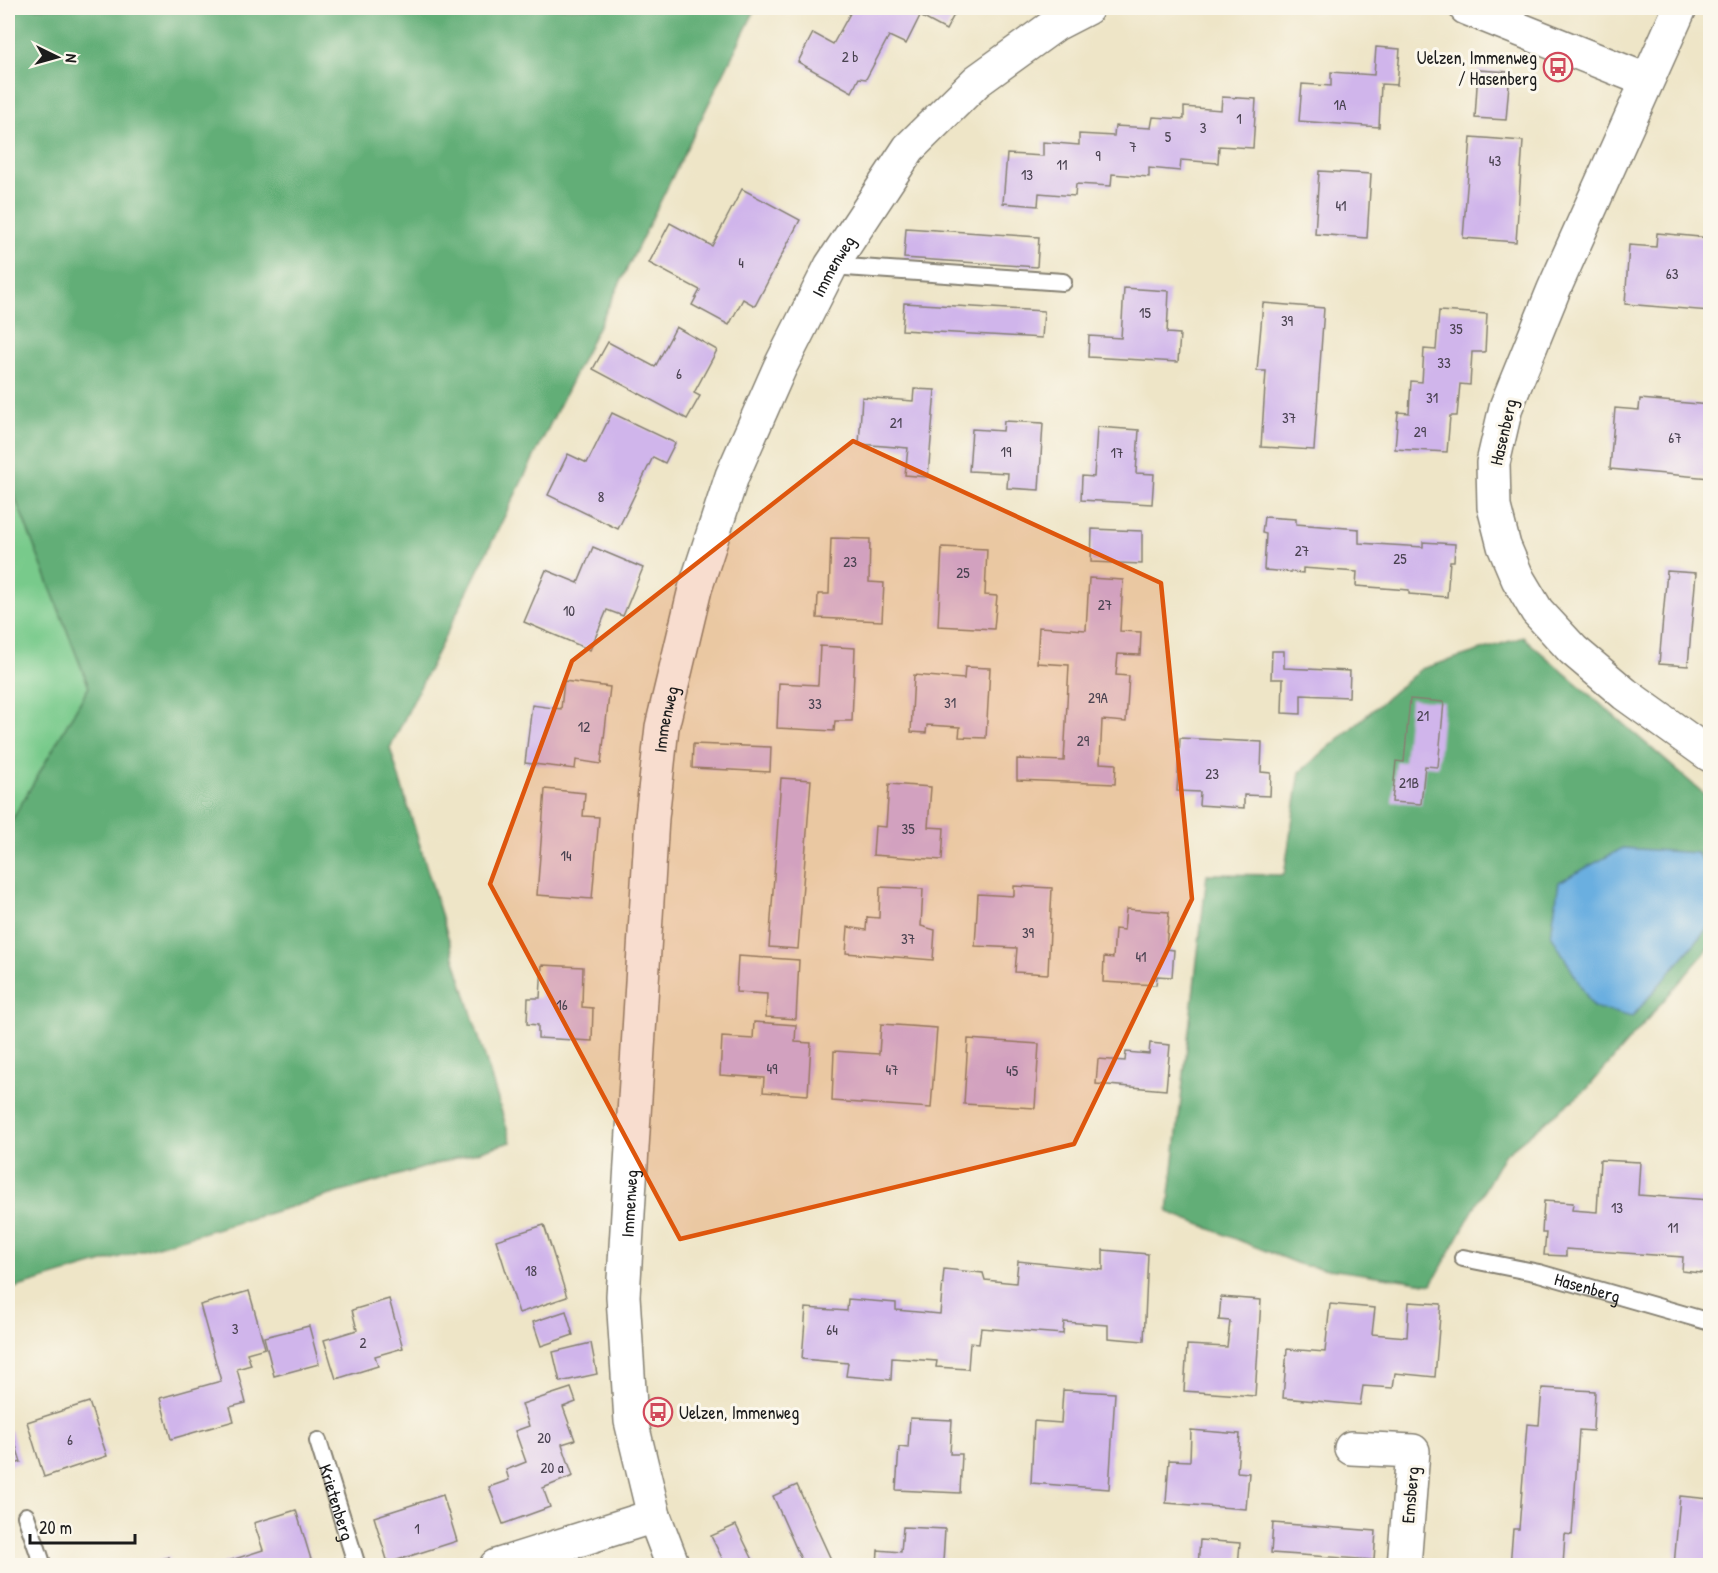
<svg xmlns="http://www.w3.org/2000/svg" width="1718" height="1573" font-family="'Patrick Hand',sans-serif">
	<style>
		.green { fill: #78ca8b; stroke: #4a7354; stroke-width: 1.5 }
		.forest { fill: #62ae77; stroke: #3f654a; stroke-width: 1.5 }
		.water { fill: #6aafe0; stroke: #43667e; stroke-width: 1.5 }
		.building { fill: #d0b5eb }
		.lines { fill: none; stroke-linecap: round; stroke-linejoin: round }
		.lane-casing { stroke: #858072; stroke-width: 20 }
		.street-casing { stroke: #858072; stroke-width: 36 }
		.lane { stroke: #fff; stroke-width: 16 }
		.street { stroke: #fff; stroke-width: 33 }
		.marked { fill: #de560d; fill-opacity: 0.2; stroke: #de560d; stroke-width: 4.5; stroke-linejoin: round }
		.labels { text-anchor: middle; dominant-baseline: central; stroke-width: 6; stroke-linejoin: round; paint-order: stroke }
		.number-label { font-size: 15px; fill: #494250 }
		.poi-label { font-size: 18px; fill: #1c1c1c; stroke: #fbf7ec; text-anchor: end }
		.street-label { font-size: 18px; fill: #1c1c1c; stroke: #fbf7ec }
	</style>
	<rect width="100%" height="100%" fill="#fbf7ec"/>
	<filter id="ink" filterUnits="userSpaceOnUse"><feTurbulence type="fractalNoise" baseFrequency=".0167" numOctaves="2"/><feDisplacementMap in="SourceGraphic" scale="12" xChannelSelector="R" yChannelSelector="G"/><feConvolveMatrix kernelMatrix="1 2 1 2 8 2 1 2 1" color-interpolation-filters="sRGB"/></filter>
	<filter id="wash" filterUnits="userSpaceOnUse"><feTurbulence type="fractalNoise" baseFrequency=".008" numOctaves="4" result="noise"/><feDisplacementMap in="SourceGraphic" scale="24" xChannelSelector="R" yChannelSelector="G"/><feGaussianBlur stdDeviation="1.35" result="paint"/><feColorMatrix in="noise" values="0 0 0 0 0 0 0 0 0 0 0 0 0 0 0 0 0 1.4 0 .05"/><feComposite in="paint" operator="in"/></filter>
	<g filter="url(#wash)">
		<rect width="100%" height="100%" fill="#eee5c7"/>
		<path class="green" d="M8,479L89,687L8,827Z"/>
		<g class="forest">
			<path d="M8,8H756L390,748L511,1142L8,1290V827L89,687L8,479Z"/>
			<path d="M1523,637L1710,799V873L1697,853L1632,1017L1710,925V947L1587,1089L1504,1155L1432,1284L1301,1265L1168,1212L1207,874L1284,875L1300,772L1421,669Z"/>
		</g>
		<path class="water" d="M1623,848L1697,853L1710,873V925L1632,1017L1593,1007L1551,934L1559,882Z"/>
		<g id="blocks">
			<g class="building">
				<path d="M853,8H950L956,11L946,30L920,16L906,44L889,36L866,79L859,78L852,92L798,62L813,33L833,44Z"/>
				<path d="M1376,47L1400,49L1397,85L1381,84L1379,127L1299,121L1302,84L1331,86V72L1374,75Z"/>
				<path d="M1478,70L1510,72L1506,120L1475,118Z"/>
				<path d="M1222,97L1256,99L1253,148L1219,146L1218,163L1181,160L1180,171L1149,168V177L1112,174L1111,186L1076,184L1075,196L1039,193L1038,206L1003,203L1007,154L1043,156V142L1079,145V134L1114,136L1115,126L1151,128L1153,117L1184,119V107L1221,110Z"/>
				<path d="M1471,137L1523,141L1516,242L1463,238Z"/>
				<path d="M1319,171L1371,174L1367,238L1315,234Z"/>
				<path d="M742,189L800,220L755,306L743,299L729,325L692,305L700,290L649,263L670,223L712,246Z"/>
				<path d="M906,228L1039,237L1037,267L904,258Z"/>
				<path d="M1657,233L1710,238V311L1625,304L1629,245L1656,247Z"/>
				<path d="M1124,288L1169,291L1167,333L1180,334L1178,362L1088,357L1089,336L1121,338Z"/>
				<path d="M904,303L1044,311L1042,338L902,330Z"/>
				<path d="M1263,303L1324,308L1314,450L1261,447L1266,371H1257Z"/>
				<path d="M1439,311L1487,314L1485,352H1472L1470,385L1460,384L1457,416H1450L1447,452L1395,449L1398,412L1409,413L1411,381L1422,382L1424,349L1436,350Z"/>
				<path d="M676,327L717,350L694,393L700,396L687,419L593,369L608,342L655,367Z"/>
				<path d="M914,389L935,390L928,477L905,475L908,448L859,444L862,397L913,401Z"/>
				<path d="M1640,399L1710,405V478L1610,469L1615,408L1639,410Z"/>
				<path d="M612,413L675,443L665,463L653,457L618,529L548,495L568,454L587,463Z"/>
				<path d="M1004,421L1043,423L1039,490L1007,488L1008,473L969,471L972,429L1003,431Z"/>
				<path d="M1097,427L1139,430L1136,473L1154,474L1152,504L1081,500L1082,476L1094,477Z"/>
				<path d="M1264,517L1296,519V524L1359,529V543L1423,547V542L1455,544L1454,561H1450L1447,597L1409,594V590L1356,586L1357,572L1303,568V573L1264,570L1266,534L1262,533Z"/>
				<path d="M1092,529L1142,531V564L1091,562Z"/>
				<path d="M831,538L870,539L869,582L884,583L882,621L817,618L818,594H829Z"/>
				<path d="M593,547L643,568L623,616L607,610L590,650L524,622L546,570L578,583Z"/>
				<path d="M942,547L987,549L985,595L997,596L994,629L938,626Z"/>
				<path d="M1667,571L1696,573L1688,666L1659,664Z"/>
				<path d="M1089,578L1123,580L1120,631L1141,632L1140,655L1118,654L1116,675L1129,676L1126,722L1102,720L1100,763L1116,764L1115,784L1017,780V759L1064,761L1069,665L1037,663L1039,627L1086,630Z"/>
				<path d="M820,646L855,648L852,721H835L834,731L777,728L779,683L818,685Z"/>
				<path d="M1272,651H1284V668L1350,671L1349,697L1301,695V714L1282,713L1283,679H1271Z"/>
				<path d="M965,667L990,668L986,738L959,737L960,727L927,725L926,733L911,732L914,675L964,679Z"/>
				<path d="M564,681L610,687L601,764L576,760L575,769L525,763L532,705L561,709Z"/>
				<path d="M1410,699L1444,702L1438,767L1425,766L1421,804L1392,802L1396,761L1404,762Z"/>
				<path d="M1180,738L1262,742L1261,772L1271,773L1270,796L1244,795V808L1199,805L1200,792L1177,791Z"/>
				<path d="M693,744L771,747L770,772L692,768Z"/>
				<path d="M781,778L811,780L798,949L769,947Z"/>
				<path d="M889,784L931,787L928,827L944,828L942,860L873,855L875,826L886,827Z"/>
				<path d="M545,789L585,793L583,816L599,817L592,899L537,895Z"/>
				<path d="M1014,886L1052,888L1048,974L1015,972L1017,948L975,946L978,894L1014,896Z"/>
				<path d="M880,887L923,889L921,926L935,930L933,960L846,953L848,927L866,930L867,917L879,918Z"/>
				<path d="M1126,909L1169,912L1166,949L1174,950L1172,977L1157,976L1156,985L1103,982L1104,957L1113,958L1115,929L1124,930Z"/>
				<path d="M738,956L799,960L796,1019L766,1017L767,994L736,992Z"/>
				<path d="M542,965L583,967L582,1007L593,1008L592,1041L538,1038V1025L527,1024L528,998H540Z"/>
				<path d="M754,1022L796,1025L795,1042L811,1043L808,1095L763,1092L764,1078L720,1075L722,1037L753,1039Z"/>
				<path d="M881,1024L937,1028L931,1108L832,1101L834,1051L879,1054Z"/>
				<path d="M968,1039L1039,1044L1035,1108L964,1104Z"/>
				<path d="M1150,1043L1170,1045L1166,1090L1096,1084L1098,1059L1125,1061L1126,1052L1149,1054Z"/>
				<path d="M1600,1160L1640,1162L1638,1195L1710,1200V1274L1682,1271L1683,1257L1566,1249V1256L1544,1255L1546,1233H1542L1544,1201L1573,1203L1572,1210L1597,1212Z"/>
				<path d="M544,1225L567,1297L519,1313L496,1240Z"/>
				<path d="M1103,1250L1148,1254L1144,1341L1108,1338V1325L1064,1322L1063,1334L981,1328L979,1344L970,1343L968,1369L936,1367L937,1361L892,1358L891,1380L846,1376L848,1363L802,1359L806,1308L847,1311L848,1299L896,1303V1310L940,1314L944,1269L983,1273L985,1280L1016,1283L1018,1261L1103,1270Z"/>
				<path d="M249,1291L265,1348L247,1353L251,1365L237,1369L246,1403L230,1407L234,1421L171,1439L160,1398L221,1381L200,1305Z"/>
				<path d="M1221,1297L1261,1300L1255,1396L1184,1391L1187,1345L1227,1347L1230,1321L1219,1320Z"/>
				<path d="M389,1299L403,1348L375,1356L378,1366L336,1379L324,1340L357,1330L352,1310Z"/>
				<path d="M1409,1302L1441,1304L1435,1377L1395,1373L1393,1388L1363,1386L1360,1405L1283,1398L1287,1349L1325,1352L1330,1304L1375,1308L1372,1334L1407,1337Z"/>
				<path d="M566,1311L573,1335L541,1346L533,1322Z"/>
				<path d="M309,1326L319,1364L274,1376L264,1337Z"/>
				<path d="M591,1343L597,1374L560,1382L553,1352Z"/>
				<path d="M571,1388L576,1402L563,1407L575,1440L562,1444L573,1476L543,1488L550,1507L503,1524L489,1487L509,1480L506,1470L526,1462L515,1431L529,1426L522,1404Z"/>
				<path d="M1542,1388L1595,1391L1593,1431L1579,1430L1572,1535L1565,1534L1563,1566H1510L1513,1529H1519L1527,1424L1539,1425Z"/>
				<path d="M1063,1390L1115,1393L1109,1489L1031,1483L1034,1421L1061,1423Z"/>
				<path d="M89,1402L107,1456L44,1477L27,1422Z"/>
				<path d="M910,1418L952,1420L950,1454H962L960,1493L896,1490L899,1447L908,1448Z"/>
				<path d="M11,1430L21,1462L8,1466V1432Z"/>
				<path d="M1191,1430L1240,1434L1237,1472L1249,1473L1246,1509L1166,1503L1169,1460L1190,1461Z"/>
				<path d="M797,1485L834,1566H804L773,1496Z"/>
				<path d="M443,1495L457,1541L388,1563L374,1517Z"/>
				<path d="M1680,1496L1710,1499V1566H1674Z"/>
				<path d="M296,1510L313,1566H222V1563L263,1550L254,1523Z"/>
				<path d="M1273,1523L1376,1531L1374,1560L1271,1553Z"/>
				<path d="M736,1525L756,1566H726L711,1536Z"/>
				<path d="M903,1527L945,1529L943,1562L957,1563V1566H877L878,1550L901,1552Z"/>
				<path d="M1200,1540L1240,1543L1238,1566H1198Z"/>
				<path d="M169,1557L172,1566H143V1565Z"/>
			</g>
		</g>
	</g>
	<g filter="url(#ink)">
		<use href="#blocks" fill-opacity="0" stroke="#858072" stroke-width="1.5"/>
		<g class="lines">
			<g class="lane-casing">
				<g id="lane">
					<path d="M831,266L1063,282"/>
					<path id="s1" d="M1463,1258L1539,1273L1710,1322"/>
					<path id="s2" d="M318,1441L357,1566"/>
					<path d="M26,1516L43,1566"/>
				</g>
			</g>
			<g class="street-casing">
				<g id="street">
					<path d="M1466,8L1646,80"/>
					<path d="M1680,8L1554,289L1506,407L1493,463L1494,507L1504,546L1518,579L1537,611L1573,650L1625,694L1710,755"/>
					<path d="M1351,1448L1413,1451L1404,1566"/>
					<path d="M496,1566L654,1516"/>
					<path id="s3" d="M673,1566L654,1516L631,1421L623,1296L652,818L662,727L695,589L732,476L780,367L831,266L909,148L977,81L1056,24L1087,8"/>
				</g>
			</g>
			<use href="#lane" class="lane"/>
			<use href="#street" class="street"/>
		</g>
	</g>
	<path class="marked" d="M853,441L1161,583L1192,899L1074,1144L680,1239L490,884L572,661Z"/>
	<defs>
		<g id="bus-ring" transform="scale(1.5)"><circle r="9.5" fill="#fbf7ec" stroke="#d1495b" stroke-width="1.5"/><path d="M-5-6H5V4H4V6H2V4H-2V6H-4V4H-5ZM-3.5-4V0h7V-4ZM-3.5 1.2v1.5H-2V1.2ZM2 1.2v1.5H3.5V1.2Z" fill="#d1495b"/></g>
	</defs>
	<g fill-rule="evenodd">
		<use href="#bus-ring" x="1558" y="67"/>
		<use href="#bus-ring" x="658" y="1412"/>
	</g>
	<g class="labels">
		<g class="number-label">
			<text x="850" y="56">2 b</text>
			<text x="1340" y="104">1A</text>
			<text x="1239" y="118">1</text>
			<text x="1203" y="127">3</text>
			<text x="1168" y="136">5</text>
			<text x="1133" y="146">7</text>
			<text x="1098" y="155">9</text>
			<text x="1495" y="160">43</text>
			<text x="1062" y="164">11</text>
			<text x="1027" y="174">13</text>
			<text x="1341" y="205">41</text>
			<text x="741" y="262">4</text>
			<text x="1672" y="273">63</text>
			<text x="1145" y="312">15</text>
			<text x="1287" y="320">39</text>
			<text x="1456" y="328">35</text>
			<text x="1444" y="362">33</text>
			<text x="679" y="373">6</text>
			<text x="1432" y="397">31</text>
			<text x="1289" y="417">37</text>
			<text x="896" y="422">21</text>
			<text x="1420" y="431">29</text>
			<text x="1675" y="437">67</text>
			<text x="1006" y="451">19</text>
			<text x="1117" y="452">17</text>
			<text x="601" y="496">8</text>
			<text x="1302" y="550">27</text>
			<text x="1400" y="558">25</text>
			<text x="850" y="561">23</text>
			<text x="963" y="572">25</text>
			<text x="1105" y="604">27</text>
			<text x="569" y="610">10</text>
			<text x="1098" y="697">29A</text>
			<text x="950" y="702">31</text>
			<text x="815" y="703">33</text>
			<text x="1423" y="715">21</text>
			<text x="584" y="726">12</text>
			<text x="1083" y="740">29</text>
			<text x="1212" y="773">23</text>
			<text x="1409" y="782">21B</text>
			<text x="908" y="828">35</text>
			<text x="566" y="855">14</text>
			<text x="1028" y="932">39</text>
			<text x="908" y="938">37</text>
			<text x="1141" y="956">41</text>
			<text x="562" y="1004">16</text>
			<text x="772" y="1068">49</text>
			<text x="892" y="1069">47</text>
			<text x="1012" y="1070">45</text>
			<text x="1617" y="1207">13</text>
			<text x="1673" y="1227">11</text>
			<text x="531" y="1270">18</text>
			<text x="235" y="1328">3</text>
			<text x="832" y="1329">64</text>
			<text x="363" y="1342">2</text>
			<text x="544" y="1437">20</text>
			<text x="70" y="1439">6</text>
			<text x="552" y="1467">20 a</text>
			<text x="417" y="1528">1</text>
		</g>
		<g class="poi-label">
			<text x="1537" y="57">Uelzen, Immenweg<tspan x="1537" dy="21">/ Hasenberg</tspan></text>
			<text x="679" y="1412" text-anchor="start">Uelzen, Immenweg</text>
		</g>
		<g class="street-label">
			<text stroke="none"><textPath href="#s3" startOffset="1341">Immenweg</textPath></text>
			<text transform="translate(1503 432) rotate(-77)">Hasenberg</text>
			<text stroke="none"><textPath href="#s3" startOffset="855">Immenweg</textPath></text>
			<text stroke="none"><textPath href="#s3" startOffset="369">Immenweg</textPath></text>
			<text stroke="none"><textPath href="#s1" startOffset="128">Hasenberg</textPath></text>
			<text transform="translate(1410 1495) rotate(-85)">Emsberg</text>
			<text stroke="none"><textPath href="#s2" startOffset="64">Krietenberg</textPath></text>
		</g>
	</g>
	<rect width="1718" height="1573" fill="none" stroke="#fbf7ec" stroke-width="30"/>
	<g transform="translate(57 57) rotate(95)" stroke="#fbf7ec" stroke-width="4.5" paint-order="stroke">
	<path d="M0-4.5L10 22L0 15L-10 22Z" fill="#1c1c1c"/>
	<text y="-9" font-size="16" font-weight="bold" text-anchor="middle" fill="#1c1c1c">N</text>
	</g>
	<path d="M30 1534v9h105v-9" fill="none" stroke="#1c1c1c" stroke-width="3"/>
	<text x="39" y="1534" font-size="18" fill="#1c1c1c" stroke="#fbf7ec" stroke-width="4.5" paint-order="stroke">20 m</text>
</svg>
